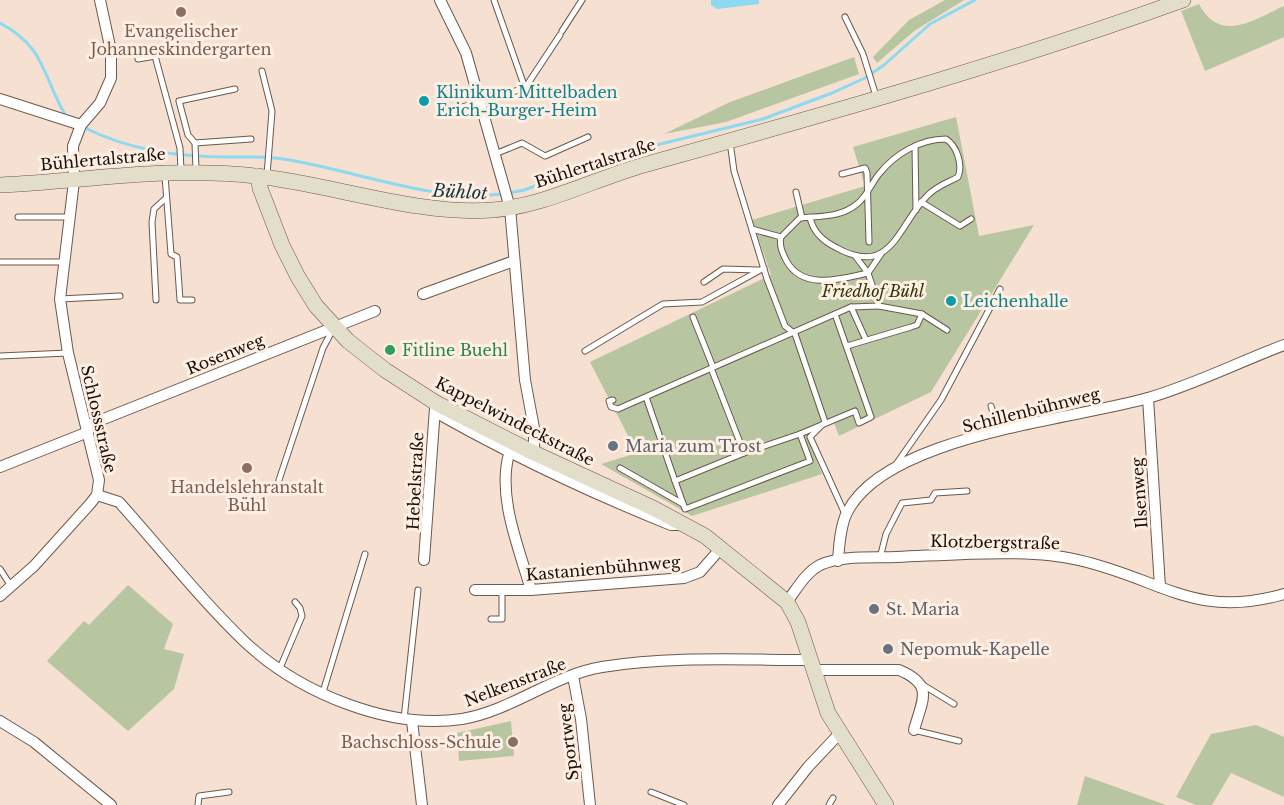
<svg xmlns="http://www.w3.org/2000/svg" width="1284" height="805" font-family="'Libre Baskerville',serif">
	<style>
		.green { fill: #b8c5a1 }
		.water { fill: #8cd9f0 }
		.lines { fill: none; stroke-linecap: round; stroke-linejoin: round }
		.stream { stroke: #8cd9f0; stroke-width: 3 }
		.lane-casing { stroke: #6a594c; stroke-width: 7 }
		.street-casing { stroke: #6a594c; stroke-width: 12 }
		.secondary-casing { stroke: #6a594c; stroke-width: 16 }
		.lane { stroke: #fff; stroke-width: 5 }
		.street { stroke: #fff; stroke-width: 10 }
		.secondary { stroke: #e2deca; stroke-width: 15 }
		.education-dot { fill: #8d6e63; stroke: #ffeee2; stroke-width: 2 }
		.culture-dot { fill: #0f9aa8; stroke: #ffeee2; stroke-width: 2 }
		.leisure-dot { fill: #2e9e5b; stroke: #ffeee2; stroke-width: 2 }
		.worship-dot { fill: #6b7280; stroke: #ffeee2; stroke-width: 2 }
		.labels { text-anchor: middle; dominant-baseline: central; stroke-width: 6; stroke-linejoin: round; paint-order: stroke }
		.education-label { font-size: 16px; fill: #785e54; stroke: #ffeee2 }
		.culture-label { font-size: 16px; fill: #0d838f; stroke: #ffeee2; text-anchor: start }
		.street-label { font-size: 16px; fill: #17100b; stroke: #ffeee2 }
		.park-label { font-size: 16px; font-style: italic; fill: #2d390d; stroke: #ffeee2 }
		.leisure-label { font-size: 16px; fill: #27864d; stroke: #ffeee2; text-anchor: start }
		.worship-label { font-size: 16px; fill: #5b616d; stroke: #ffeee2; text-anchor: start }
		.water-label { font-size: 18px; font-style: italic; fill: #153a44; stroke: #ffeee2 }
	</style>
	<rect width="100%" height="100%" fill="#f5e0d2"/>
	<g class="green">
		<path d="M945,0H964L914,31L877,63L873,57L909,20Z"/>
		<path d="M1199,4C1220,44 1253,20 1284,6V37L1205,71L1181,11Z"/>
		<path d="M854,57L859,74L726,122L664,134L730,102Z"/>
		<path d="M956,117L979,236L1034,225L931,392L839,436L834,423L807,435L822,474L692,516L601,464L637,453L590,362L771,275L752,220L865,186L853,147Z"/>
		<path d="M128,585L173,624L164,649L184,654L174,689L128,731L47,661L84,621L89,625Z"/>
		<path d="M511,721L514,756L459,761L457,733Z"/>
		<path d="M1256,725L1284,737V797L1231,773L1212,805H1196L1176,797L1211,734Z"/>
		<path d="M1085,776L1166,805H1077Z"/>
	</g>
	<path class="water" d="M711,0H759V4L717,9L711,5Z"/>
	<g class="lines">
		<g class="stream">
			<path d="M0,23C47,48 42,77 67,118"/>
			<path d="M83,127C129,150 177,157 228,157C247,157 265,156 283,159C356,170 427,202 502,194"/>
			<path d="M509,193L524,190L644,148L763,119L832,93L865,78L884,65L930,24L975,0"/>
		</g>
		<g class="lane-casing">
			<g id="lane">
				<path d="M494,0L525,88"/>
				<path d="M845,17L863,54L876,96"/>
				<path d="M562,31L582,0"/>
				<path d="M138,59L155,56L180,148L181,171"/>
				<path d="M262,71L272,111L267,175"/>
				<path d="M459,108L525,88L560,35"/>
				<path d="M730,142L734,171L767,279L785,326L795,334L825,422L810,437L846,516"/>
				<path d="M195,143L251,139"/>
				<path d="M915,146L916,210"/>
				<path d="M495,154L522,143L545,156L588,137"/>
				<path d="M196,170L195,143L188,135L179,101L235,89"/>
				<path d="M842,174L865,168L867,173L869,242"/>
				<path d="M165,176L171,254L177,257L180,300H192"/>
				<path d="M796,192L802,218"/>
				<path d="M921,202L960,226L971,219"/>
				<path d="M18,217H69"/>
				<path d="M781,237L800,218C819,216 840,218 857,204C867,196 871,184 879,174C895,154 920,139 946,139C957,146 963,165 958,177C947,183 936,186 927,196C898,225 892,278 837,248C823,241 814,233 810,218"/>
				<path d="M856,257L868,273L881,254"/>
				<path d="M0,262H63"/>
				<path d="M704,282L723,269L758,270"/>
				<path d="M60,299L120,296"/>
				<path d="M156,300L152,222L154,209L166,198"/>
				<path d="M879,306L922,314L947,330"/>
				<path d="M851,307L866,340"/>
				<path d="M693,317L713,367"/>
				<path d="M847,346L911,327L917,325L922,314"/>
				<path d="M585,351L663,304L702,302L764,268"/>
				<path d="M0,356L68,353"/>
				<path d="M646,397L675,481L744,453L711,368"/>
				<path d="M613,400L609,401L611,407L618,409L851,307L879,306L868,273C841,279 802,291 786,260C782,252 779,245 781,237L752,229"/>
				<path d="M991,406L999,431"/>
				<path d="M800,434L855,411L859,423L871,417L835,314"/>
				<path d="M897,463L941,400L1000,289"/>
				<path d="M620,468L683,504"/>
				<path d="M279,480L323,348L333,329"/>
				<path d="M675,481L685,509L810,461L800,434L744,453"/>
				<path d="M880,558L886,534L902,503L931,500L935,493L967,491"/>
				<path d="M0,569L11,586"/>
				<path d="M491,619H502V590"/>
				<path d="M280,668L302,616L300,608L295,602"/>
				<path d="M923,685L954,704"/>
				<path d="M323,692L365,554"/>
				<path d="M404,719L418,590"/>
				<path d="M914,730L959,741"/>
				<path d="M651,792L684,805"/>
				<path d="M198,805L199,796L229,792"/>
				<path d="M829,805L833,798"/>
			</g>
		</g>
		<g class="street-casing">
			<g id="street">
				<path d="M440,0L466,53L510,208L525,380L534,428V453"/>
				<path d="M0,99L81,125"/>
				<path d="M423,294L514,261"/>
				<path d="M1148,398L1160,587"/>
				<path d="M435,412C511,455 589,492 671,525H678"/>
				<path d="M86,426L375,311"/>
				<path d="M509,454C497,497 519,548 531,590"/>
				<path d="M0,467L88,432"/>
				<path d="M97,495L119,502C161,549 201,600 246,643C300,693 389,730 462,719C511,711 553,675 602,667C671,656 740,660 810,660"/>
				<path d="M424,560L435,408"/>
				<path d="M838,561C839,546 840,531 845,517C878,436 1072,420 1148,398C1193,385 1239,362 1284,345"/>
				<path d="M475,590H531L684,578L700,572L721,548"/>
				<path d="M0,596L34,566L90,504L97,495L99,480L68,353L60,299L74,181L73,146L81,125L100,103L111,78V51L100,0"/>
				<path d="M787,602C796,590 805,573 820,565C842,555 873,558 897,557C950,555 1028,548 1078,560C1160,578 1194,620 1284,594"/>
				<path d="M813,670H899C935,685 922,700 914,730"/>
				<path d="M573,676L581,719L590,805"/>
				<path d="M0,721L34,742L111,805"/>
				<path d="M412,721L422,805"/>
				<path d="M778,805L808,767L839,734"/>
			</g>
		</g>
		<g class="secondary-casing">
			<g id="secondary">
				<path d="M258,176L260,188L282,245L298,277L316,306L348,341L385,370L436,403L534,453L653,508L705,536L787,602L798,622L828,713L886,805"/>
				<path d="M0,185C86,181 170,166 256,176C331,184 419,216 492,210C545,206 594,179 644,165C825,114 1006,64 1183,0"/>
			</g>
		</g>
		<use href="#lane" class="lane"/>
		<use href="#street" class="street"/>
		<use href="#secondary" class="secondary"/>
	</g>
	<g class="education-dot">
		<circle cx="181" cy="12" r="6"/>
		<circle cx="247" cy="468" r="6"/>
		<circle cx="513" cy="742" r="6"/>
	</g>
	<g class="culture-dot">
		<circle cx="424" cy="101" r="6"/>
		<circle cx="951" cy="301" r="6"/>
	</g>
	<circle class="leisure-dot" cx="390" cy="350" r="6"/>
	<g class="worship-dot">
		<circle cx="613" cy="446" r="6"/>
		<circle cx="874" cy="609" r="6"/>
		<circle cx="888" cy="649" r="6"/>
	</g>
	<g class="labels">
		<g class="education-label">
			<text x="181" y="31">Evangelischer<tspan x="181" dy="18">Johanneskindergarten</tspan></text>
			<text x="247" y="487">Handelslehranstalt<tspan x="247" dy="18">Bühl</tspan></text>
			<text x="501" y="742" text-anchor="end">Bachschloss-Schule</text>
		</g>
		<g class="culture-label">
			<text x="436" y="92">Klinikum Mittelbaden<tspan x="436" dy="18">Erich-Burger-Heim</tspan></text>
			<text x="963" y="301">Leichenhalle</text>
		</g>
		<g class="street-label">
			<text transform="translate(103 159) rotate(-5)">Bühlertalstraße</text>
			<text transform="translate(595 163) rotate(-18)">Bühlertalstraße</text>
			<text transform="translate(225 354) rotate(-22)">Rosenweg</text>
			<text transform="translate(1031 410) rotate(-14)">Schillenbühnweg</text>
			<text transform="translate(99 419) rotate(77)">Schlossstraße</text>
			<text transform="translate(515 421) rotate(27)">Kappelwindeckstraße</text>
			<text transform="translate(415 481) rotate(-87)">Hebelstraße</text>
			<text transform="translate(1139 493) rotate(-94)">Ilsenweg</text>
			<text transform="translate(995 542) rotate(1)">Klotzbergstraße</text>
			<text transform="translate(603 568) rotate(-5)">Kastanienbühnweg</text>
			<text transform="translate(515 682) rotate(-21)">Nelkenstraße</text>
			<text transform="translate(568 742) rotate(-97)">Sportweg</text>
		</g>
		<g class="park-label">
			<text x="873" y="291">Friedhof Bühl</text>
		</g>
		<g class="leisure-label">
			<text x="402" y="350">Fitline Buehl</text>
		</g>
		<g class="worship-label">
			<text x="625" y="446">Maria zum Trost</text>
			<text x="886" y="609">St. Maria</text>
			<text x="900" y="649">Nepomuk-Kapelle</text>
		</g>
		<g class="water-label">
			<text transform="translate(460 192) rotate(3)">Bühlot</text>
		</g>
	</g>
</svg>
